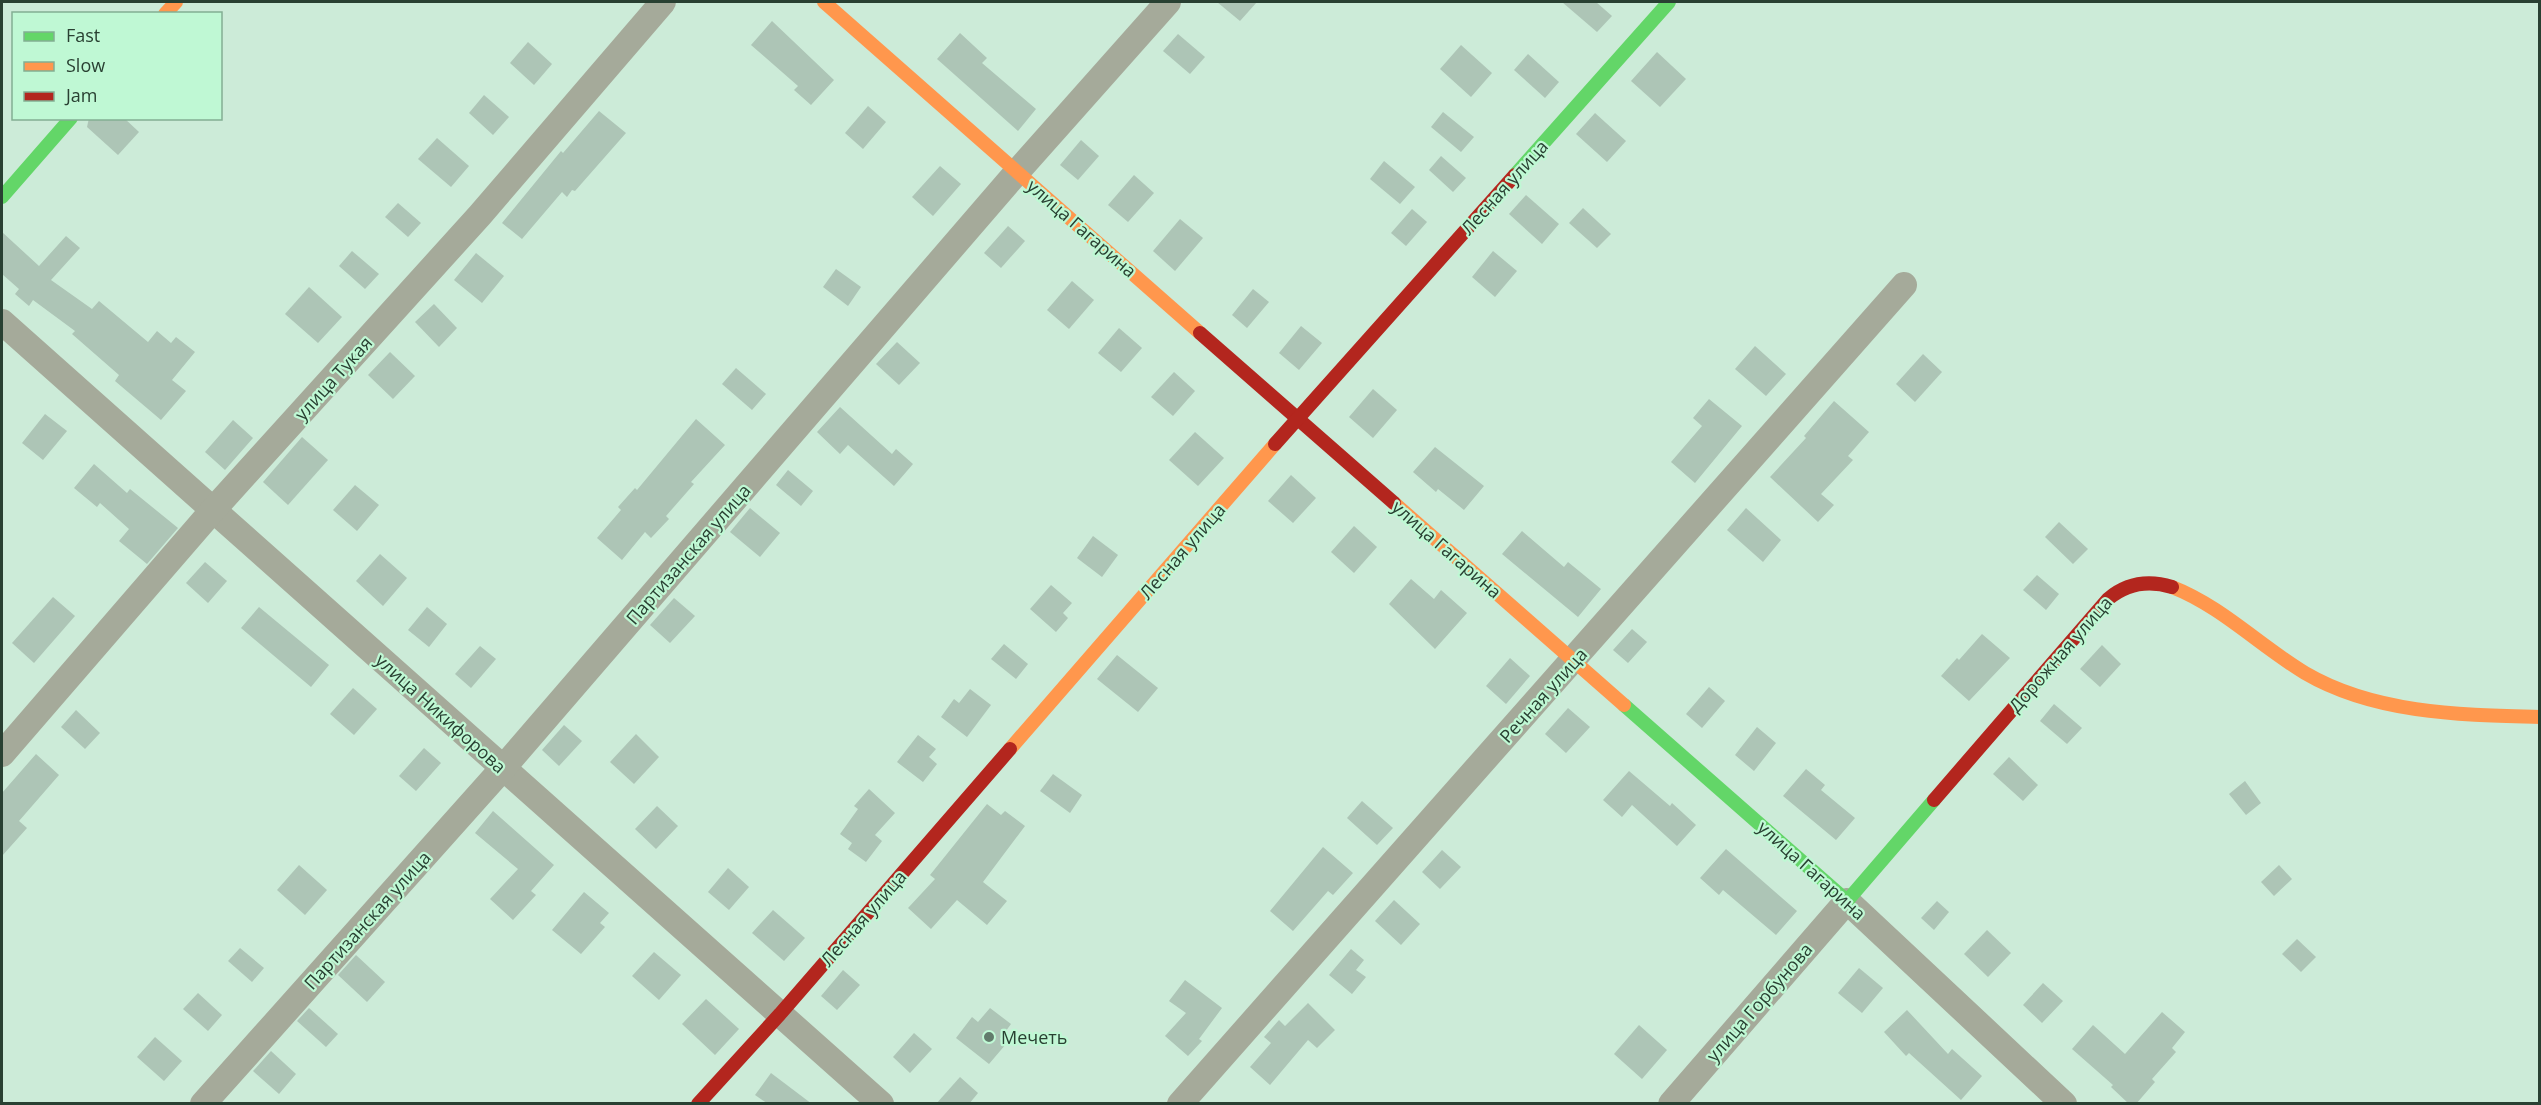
<svg xmlns="http://www.w3.org/2000/svg" width="2541" height="1105" font-family="'Open Sans',sans-serif">
	<style>
		.building { fill: #adc5b6 }
		.lines { fill: none; stroke-linecap: round; stroke-linejoin: round }
		.street { stroke: #a5aa9a; stroke-width: 26 }
		.fast { stroke: #63d668; stroke-width: 14 }
		.slow { stroke: #ff974d; stroke-width: 14 }
		.jam { stroke: #b3261e; stroke-width: 14 }
		.poi-dot { fill: #627c6c; stroke: #bff8d4; stroke-width: 2 }
		.labels { text-anchor: middle; dominant-baseline: central; stroke-width: 4.5; stroke-linejoin: round; paint-order: stroke }
		.street-label { font-size: 18px; fill: #294032; stroke: #bff8d4 }
		.poi-label { font-size: 18px; fill: #294032; stroke: #bff8d4; text-anchor: start }
	</style>
	<rect width="100%" height="100%" fill="#ccebd8"/>
	<g class="building">
		<path d="M1217,2H1257L1240,21Z"/>
		<path d="M1562,2H1596L1612,16L1597,32Z"/>
		<path d="M772,21L834,80L811,105L794,90L798,86L751,45Z"/>
		<path d="M960,33L987,58L982,63L1036,109L1018,131L937,59Z"/>
		<path d="M1178,34L1205,57L1190,74L1163,51Z"/>
		<path d="M528,42L552,64L534,85L510,63Z"/>
		<path d="M1461,45L1492,73L1471,97L1440,69Z"/>
		<path d="M1657,52L1686,79L1660,107L1631,81Z"/>
		<path d="M1528,54L1559,82L1545,98L1514,70Z"/>
		<path d="M484,95L509,117L493,135L469,113Z"/>
		<path d="M868,106L886,122L863,149L845,133Z"/>
		<path d="M599,111L626,133L575,191L572,190L567,197L562,192L522,239L502,223L561,151L563,153Z"/>
		<path d="M1443,112L1474,137L1461,152L1431,127Z"/>
		<path d="M1595,113L1626,141L1607,162L1576,134Z"/>
		<path d="M89,118H124L139,132L118,155L87,127Z"/>
		<path d="M437,138L469,166L451,187L418,159Z"/>
		<path d="M1081,140L1099,156L1078,180L1060,165Z"/>
		<path d="M1441,156L1466,178L1453,192L1429,170Z"/>
		<path d="M1384,161L1415,187L1400,204L1370,179Z"/>
		<path d="M940,166L961,184L933,216L912,197Z"/>
		<path d="M1134,175L1154,193L1128,222L1108,205Z"/>
		<path d="M1526,195L1559,224L1542,244L1509,214Z"/>
		<path d="M398,203L421,223L408,237L385,217Z"/>
		<path d="M1583,208L1611,234L1597,248L1569,223Z"/>
		<path d="M1412,209L1427,222L1406,246L1391,233Z"/>
		<path d="M1180,219L1203,238L1175,271L1153,251Z"/>
		<path d="M1008,226L1025,241L1001,268L984,253Z"/>
		<path d="M2,232L39,266L66,236L80,248L51,280L92,309L99,301L148,342L157,331L171,343L176,337L195,352L172,380L186,391L161,420L115,381L119,375L72,334L75,331L33,300L29,306L15,294L19,289L2,274Z"/>
		<path d="M352,251L379,274L365,289L339,266Z"/>
		<path d="M1493,251L1517,271L1495,297L1472,277Z"/>
		<path d="M476,253L504,276L482,303L454,280Z"/>
		<path d="M836,269L861,287L848,306L823,287Z"/>
		<path d="M1072,281L1094,300L1069,329L1047,310Z"/>
		<path d="M309,287L342,317L318,343L285,314Z"/>
		<path d="M1253,289L1269,302L1247,328L1232,315Z"/>
		<path d="M434,304L457,328L439,347L415,322Z"/>
		<path d="M1301,326L1322,343L1299,370L1279,353Z"/>
		<path d="M1119,328L1142,348L1121,372L1098,353Z"/>
		<path d="M897,342L920,363L899,385L876,364Z"/>
		<path d="M1755,346L1786,374L1766,396L1735,369Z"/>
		<path d="M390,352L415,376L393,399L368,375Z"/>
		<path d="M1923,354L1942,372L1915,402L1896,384Z"/>
		<path d="M736,368L766,394L752,410L722,384Z"/>
		<path d="M1174,372L1195,391L1173,416L1151,397Z"/>
		<path d="M1373,389L1397,410L1373,438L1349,417Z"/>
		<path d="M1709,399L1742,426L1695,483L1671,462L1702,426L1693,418Z"/>
		<path d="M1834,401L1869,432L1848,456L1853,460L1821,494L1834,505L1818,522L1770,477L1806,438L1804,436Z"/>
		<path d="M840,407L892,454L896,449L913,464L894,486L848,445L840,454L817,432Z"/>
		<path d="M45,414L67,431L43,460L22,443Z"/>
		<path d="M696,419L725,445L691,482L694,484L666,516L669,519L651,538L645,532L622,560L597,538L621,510L618,507L635,488L637,490Z"/>
		<path d="M233,420L253,438L225,470L205,452Z"/>
		<path d="M1195,432L1224,458L1198,486L1169,460Z"/>
		<path d="M302,437L328,460L288,505L263,482Z"/>
		<path d="M1435,447L1484,486L1464,510L1438,489L1436,492L1413,472Z"/>
		<path d="M94,464L127,493L130,489L178,528L147,564L119,541L129,529L100,503L97,507L74,488Z"/>
		<path d="M788,470L813,491L801,506L776,485Z"/>
		<path d="M1291,475L1316,498L1293,523L1268,501Z"/>
		<path d="M355,485L379,505L357,531L333,510Z"/>
		<path d="M750,508L780,533L760,557L730,532Z"/>
		<path d="M1746,508L1781,540L1763,562L1727,530Z"/>
		<path d="M2059,522L2088,549L2073,564L2045,537Z"/>
		<path d="M1354,526L1377,547L1354,573L1331,552Z"/>
		<path d="M1522,531L1564,567L1568,562L1601,589L1578,617L1502,554Z"/>
		<path d="M1093,536L1118,555L1102,577L1077,558Z"/>
		<path d="M380,554L407,578L383,606L356,581Z"/>
		<path d="M205,562L227,581L208,603L186,583Z"/>
		<path d="M2037,575L2059,594L2046,610L2023,590Z"/>
		<path d="M1411,579L1434,599L1441,590L1467,613L1435,649L1389,604Z"/>
		<path d="M1051,585L1072,603L1063,613L1068,618L1056,632L1030,609Z"/>
		<path d="M53,597L75,616L34,663L12,643Z"/>
		<path d="M674,598L695,616L670,643L650,625Z"/>
		<path d="M259,607L329,665L311,687L241,628Z"/>
		<path d="M427,607L447,624L429,647L408,630Z"/>
		<path d="M1632,629L1647,642L1628,663L1613,650Z"/>
		<path d="M1982,634L2010,658L1969,701L1941,676L1957,658L1959,660Z"/>
		<path d="M1004,644L1028,664L1016,679L991,659Z"/>
		<path d="M2102,645L2121,664L2100,687L2080,669Z"/>
		<path d="M480,646L496,659L471,688L455,674Z"/>
		<path d="M1117,655L1158,688L1138,712L1097,679Z"/>
		<path d="M1510,658L1530,676L1506,704L1486,686Z"/>
		<path d="M1709,687L1725,701L1702,728L1686,714Z"/>
		<path d="M353,688L377,709L354,735L330,714Z"/>
		<path d="M970,689L991,705L967,737L941,717L954,699L959,703Z"/>
		<path d="M2054,704L2082,728L2067,744L2040,721Z"/>
		<path d="M1568,708L1590,727L1566,753L1545,734Z"/>
		<path d="M76,710L100,733L85,749L61,727Z"/>
		<path d="M564,725L582,741L559,766L542,750Z"/>
		<path d="M1757,727L1776,743L1754,771L1735,755Z"/>
		<path d="M636,734L659,757L634,784L610,762Z"/>
		<path d="M918,735L936,749L929,757L937,764L923,782L897,762Z"/>
		<path d="M424,748L441,763L416,791L399,776Z"/>
		<path d="M36,754L59,775L19,821L27,828L2,856V793Z"/>
		<path d="M2009,757L2038,785L2023,801L1993,774Z"/>
		<path d="M1806,769L1825,785L1821,790L1855,818L1836,840L1783,796Z"/>
		<path d="M1629,771L1670,806L1672,803L1696,825L1677,846L1632,805L1622,817L1603,800Z"/>
		<path d="M1053,774L1082,795L1070,813L1040,791Z"/>
		<path d="M2245,781L2261,803L2246,815L2229,794Z"/>
		<path d="M869,789L895,813L875,835L882,841L866,862L848,849L852,843L840,834L858,809L854,806Z"/>
		<path d="M1362,801L1393,828L1377,845L1347,818Z"/>
		<path d="M987,804L1001,815L1005,811L1025,826L983,882L1007,901L987,925L957,900L931,929L908,908L935,879L930,875Z"/>
		<path d="M657,806L678,826L656,849L635,829Z"/>
		<path d="M493,811L554,865L531,891L536,895L513,920L490,899L518,869L475,833Z"/>
		<path d="M1323,847L1353,873L1333,895L1328,891L1293,931L1270,911Z"/>
		<path d="M1726,849L1797,911L1776,935L1723,890L1719,895L1700,878Z"/>
		<path d="M1442,850L1461,867L1440,889L1422,872Z"/>
		<path d="M299,865L327,890L305,915L277,890Z"/>
		<path d="M2279,865L2292,879L2274,896L2261,882Z"/>
		<path d="M728,868L749,887L729,910L708,892Z"/>
		<path d="M584,892L609,913L600,923L605,927L581,954L552,930Z"/>
		<path d="M1394,900L1420,924L1401,945L1375,921Z"/>
		<path d="M1937,901L1949,912L1934,930L1921,918Z"/>
		<path d="M773,910L805,938L784,961L752,933Z"/>
		<path d="M1987,930L2011,953L1988,977L1964,954Z"/>
		<path d="M2297,939L2316,957L2301,972L2282,954Z"/>
		<path d="M240,948L264,968L252,982L228,961Z"/>
		<path d="M1351,949L1364,960L1356,970L1366,977L1352,994L1329,975Z"/>
		<path d="M654,952L681,975L659,1000L632,976Z"/>
		<path d="M356,955L385,982L367,1002L338,975Z"/>
		<path d="M1859,968L1883,988L1862,1013L1838,993Z"/>
		<path d="M843,970L860,985L837,1010L821,996Z"/>
		<path d="M1185,980L1222,1008L1199,1039L1202,1041L1188,1056L1165,1036L1186,1013L1169,1001Z"/>
		<path d="M2043,983L2063,1001L2042,1023L2023,1005Z"/>
		<path d="M198,993L222,1015L208,1031L183,1009Z"/>
		<path d="M706,999L739,1029L715,1055L682,1024Z"/>
		<path d="M1308,1003L1335,1030L1317,1048L1308,1040L1270,1085L1250,1067L1271,1043L1264,1037L1279,1020L1285,1026Z"/>
		<path d="M309,1008L338,1034L326,1047L297,1021Z"/>
		<path d="M990,1008L1011,1024L1000,1039L1006,1044L989,1064L956,1038L972,1017L978,1022Z"/>
		<path d="M1907,1010L1948,1054L1952,1049L1982,1076L1961,1100L1909,1053L1906,1056L1884,1032Z"/>
		<path d="M2162,1012L2185,1032L2172,1048L2176,1052L2152,1079L2155,1082L2136,1104H2129L2111,1087L2113,1085L2072,1049L2093,1025L2125,1054Z"/>
		<path d="M1639,1025L1667,1050L1642,1079L1614,1054Z"/>
		<path d="M914,1033L932,1049L910,1073L893,1057Z"/>
		<path d="M155,1037L182,1061L164,1081L137,1057Z"/>
		<path d="M271,1051L296,1074L279,1094L253,1071Z"/>
		<path d="M771,1073L812,1104H768L755,1095Z"/>
		<path d="M960,1077L978,1093L969,1104H936Z"/>
	</g>
	<g class="lines">
		<g class="street">
			<path d="M2,322L881,1104"/>
			<path d="M2,754L213,510L480,215L663,2"/>
			<path d="M203,1104L503,768L1017,172L1168,2"/>
			<path d="M1180,1104L1904,285"/>
			<path d="M1671,1104L1847,901L2064,1104"/>
		</g>
		<g class="fast">
			<path d="M1515,175L1669,2"/>
			<path d="M2,197L71,118"/>
			<path d="M1624,705L1847,901L1934,800"/>
		</g>
		<g class="slow">
			<path d="M824,2L1200,333"/>
			<path d="M165,14L176,2"/>
			<path d="M1394,503L1624,705"/>
			<path d="M2172,587C2221,606 2260,646 2305,673C2375,714 2462,715 2540,717"/>
			<path d="M1010,749L1275,444"/>
		</g>
		<g class="jam">
			<path d="M1200,333L1394,503"/>
			<path d="M1275,444L1515,175"/>
			<path d="M1934,800L2108,599C2127,583 2149,580 2172,587"/>
			<path d="M698,1104L780,1014L1010,749"/>
		</g>
	</g>
	<circle class="poi-dot" cx="989" cy="1037" r="6"/>
	<g class="labels">
		<g class="street-label">
			<text transform="translate(1504 187) rotate(-48)">Лесная улица</text>
			<text transform="translate(1082 228) rotate(41)">улица Гагарина</text>
			<text transform="translate(333 378) rotate(-48)">улица Тукая</text>
			<text transform="translate(1447 549) rotate(41)">улица Гагарина</text>
			<text transform="translate(1182 551) rotate(-49)">Лесная улица</text>
			<text transform="translate(688 554) rotate(-49)">Партизанская улица</text>
			<text transform="translate(2060 654) rotate(-49)">Дорожная улица</text>
			<text transform="translate(1543 695) rotate(-48)">Речная улица</text>
			<text transform="translate(441 713) rotate(42)">улица Никифорова</text>
			<text transform="translate(1812 870) rotate(42)">улица Гагарина</text>
			<text transform="translate(863 918) rotate(-49)">Лесная улица</text>
			<text transform="translate(367 920) rotate(-48)">Партизанская улица</text>
			<text transform="translate(1759 1002) rotate(-49)">улица Горбунова</text>
		</g>
		<g class="poi-label">
			<text x="1001" y="1037">Мечеть</text>
		</g>
	</g>
	<rect width="2541" height="1105" fill="none" stroke="#294032" stroke-width="6"/>
	<rect x="12" y="12" width="210" height="108" fill="#bff8d4" stroke="#83ae93" stroke-width="1.5"/>
	<rect x="24" y="32" width="30" height="9" fill="#63d668" stroke="#83ae93" stroke-width="1.5"/>
	<text x="66" y="42" font-size="18" fill="#294032">Fast</text>
	<rect x="24" y="62" width="30" height="9" fill="#ff974d" stroke="#83ae93" stroke-width="1.5"/>
	<text x="66" y="72" font-size="18" fill="#294032">Slow</text>
	<rect x="24" y="92" width="30" height="9" fill="#b3261e" stroke="#83ae93" stroke-width="1.5"/>
	<text x="66" y="102" font-size="18" fill="#294032">Jam</text>
</svg>
